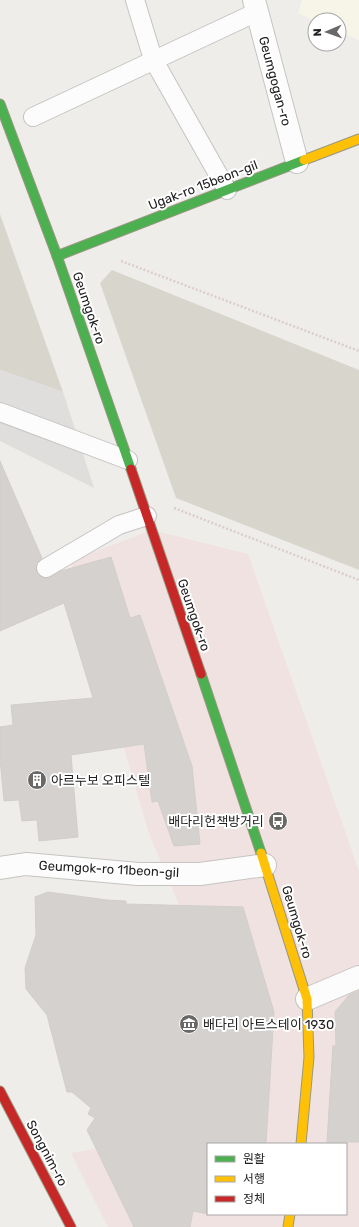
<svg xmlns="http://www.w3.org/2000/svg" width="359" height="1227" font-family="Rubik,'Noto Sans KR',sans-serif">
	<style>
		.commercial { fill: #f0e2e1; fill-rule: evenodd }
		.education { fill: #f7f5e7 }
		.construction { fill: #d8d6cc }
		.parking { fill: #dfdedd }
		.building { fill: #d4d1cf; stroke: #d2cecb }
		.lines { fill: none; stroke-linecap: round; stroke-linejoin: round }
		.lane-casing { stroke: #c5c4c2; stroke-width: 20 }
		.street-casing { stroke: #c5c4c2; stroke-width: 24 }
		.fast-casing { stroke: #999882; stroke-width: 11 }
		.slow-casing { stroke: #999882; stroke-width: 11 }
		.jam-casing { stroke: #999882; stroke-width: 11 }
		.path { stroke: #dbcdcd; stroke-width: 2.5; stroke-dasharray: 2 2; stroke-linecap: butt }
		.lane { stroke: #fdfcfc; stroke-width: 18 }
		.street { stroke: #fdfcfc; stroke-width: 22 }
		.fast { stroke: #4caf50; stroke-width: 9 }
		.slow { stroke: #ffc107; stroke-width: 9 }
		.jam { stroke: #c62828; stroke-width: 9 }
		.labels { text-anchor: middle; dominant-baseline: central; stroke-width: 4; stroke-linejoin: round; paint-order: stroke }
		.street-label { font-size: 13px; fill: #212121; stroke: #fff }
		.poi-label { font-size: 13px; fill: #212121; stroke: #fff; text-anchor: start }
	</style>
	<rect width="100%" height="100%" fill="#efedea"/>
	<path class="commercial" d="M152,530L248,554L359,871V1227H108L71,1153L204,1129L200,955L148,831L70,561ZM208,1144H346V1214H208Z"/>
	<path class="education" d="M302,0H359V40L339,31V20L315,21L298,13Z"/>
	<g class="construction">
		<path d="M0,214L63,392L0,370Z"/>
		<path d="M112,270L359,370V570L176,498L100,283Z"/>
	</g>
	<path class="parking" d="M0,370L63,392L94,488L0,441Z"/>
	<g class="building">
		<path d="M0,461L42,558L37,563L36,568L37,573L41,577L46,578L51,577L61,571L111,557L130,618L140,615L192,766L200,844L174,846L158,801L152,802L144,744L71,755L78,837L39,841L37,820L22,821L19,800L4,801L0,759V727L13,725L11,705L93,698L64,603L0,631Z"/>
		<path d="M48,892L107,900L126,901V904L243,907L274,1012L266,1144H208V1214L193,1211L190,1227H134L87,1130L95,1118L88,1114L91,1108L72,1092H67L47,1015L26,989L25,968L36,935L35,897Z"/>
		<path d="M359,991V1142H327L333,1046H336L335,1012L349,995Z"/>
	</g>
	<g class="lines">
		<g class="lane-casing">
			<g id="lane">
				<path d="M135,0L153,59L227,190"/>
				<path d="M33,117L257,12"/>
				<path d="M0,412L128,460"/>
				<path d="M46,568L119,525L147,516"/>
			</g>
		</g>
		<g class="street-casing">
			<g id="street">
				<path d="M254,0L297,162"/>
				<path d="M0,868L26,864L138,874H200L265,865"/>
				<path d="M307,999L359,977"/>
			</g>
		</g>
		<g class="fast-casing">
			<g id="fast">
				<path d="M0,104L57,256L131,469"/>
				<path d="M57,256L304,160"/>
				<path d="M201,674L261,853"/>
			</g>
		</g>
		<g class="slow-casing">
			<g id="slow">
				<path d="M304,160L359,139"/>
				<path d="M261,853L307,999L309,1057L301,1144"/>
				<path d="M288,1227L290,1214"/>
			</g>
		</g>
		<g class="jam-casing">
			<g id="jam">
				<path d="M131,469L201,674"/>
				<path d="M0,1091L71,1227"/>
			</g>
		</g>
		<g class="path">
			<path d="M121,261L359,351"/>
			<path d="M174,508L359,580"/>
		</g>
		<use href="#lane" class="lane"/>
		<use href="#street" class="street"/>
		<use href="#fast" class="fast"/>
		<use href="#slow" class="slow"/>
		<use href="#jam" class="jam"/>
	</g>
	<defs>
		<g id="building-disc" transform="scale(1)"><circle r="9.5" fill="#696867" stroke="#fff"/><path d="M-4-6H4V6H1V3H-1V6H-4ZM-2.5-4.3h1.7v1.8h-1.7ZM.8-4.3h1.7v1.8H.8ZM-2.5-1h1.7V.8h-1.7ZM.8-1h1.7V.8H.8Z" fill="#fff"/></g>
		<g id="bus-disc" transform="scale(1)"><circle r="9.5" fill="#696867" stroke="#fff"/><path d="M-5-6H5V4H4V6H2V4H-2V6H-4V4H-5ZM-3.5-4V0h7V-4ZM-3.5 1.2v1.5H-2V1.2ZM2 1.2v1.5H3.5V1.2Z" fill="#fff"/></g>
		<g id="museum-disc" transform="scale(1)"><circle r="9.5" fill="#696867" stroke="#fff"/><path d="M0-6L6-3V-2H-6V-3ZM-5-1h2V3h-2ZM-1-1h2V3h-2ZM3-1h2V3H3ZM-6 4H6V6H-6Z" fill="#fff"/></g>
	</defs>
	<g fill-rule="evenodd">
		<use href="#building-disc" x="37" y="780"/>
		<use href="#bus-disc" x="278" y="821"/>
		<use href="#museum-disc" x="189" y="1024"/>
	</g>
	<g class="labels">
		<g class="street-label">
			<text transform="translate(275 81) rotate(75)">Geumgogan-ro</text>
			<text transform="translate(203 185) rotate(-21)">Ugak-ro 15beon-gil</text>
			<text transform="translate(89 308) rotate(71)">Geumgok-ro</text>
			<text transform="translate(194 615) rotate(71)">Geumgok-ro</text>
			<text transform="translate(109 869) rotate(3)">Geumgok-ro 11beon-gil</text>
			<text transform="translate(297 922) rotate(73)">Geumgok-ro</text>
			<text transform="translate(47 1153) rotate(62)">Songnim-ro</text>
		</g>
		<g class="poi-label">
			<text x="51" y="780">아르누보 오피스텔</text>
			<text x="264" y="821" text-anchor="end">배다리헌책방거리</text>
			<text x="203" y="1024">배다리 아트스테이 1930</text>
		</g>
	</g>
	<rect x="207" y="1143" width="140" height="72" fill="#ffffff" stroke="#a6a6a6"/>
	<rect x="215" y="1156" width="20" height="6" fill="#4caf50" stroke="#a6a6a6"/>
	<text x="243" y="1163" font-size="12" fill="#212121">원활</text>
	<rect x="215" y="1176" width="20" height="6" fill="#ffc107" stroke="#a6a6a6"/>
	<text x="243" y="1183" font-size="12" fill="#212121">서행</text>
	<rect x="215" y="1196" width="20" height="6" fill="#c62828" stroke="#a6a6a6"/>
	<text x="243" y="1203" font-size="12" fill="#212121">정체</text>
	<g transform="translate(327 32) rotate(268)"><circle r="19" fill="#ffffff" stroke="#a6a6a6"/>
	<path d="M0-3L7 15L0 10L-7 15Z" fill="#696867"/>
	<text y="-6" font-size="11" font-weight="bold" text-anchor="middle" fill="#212121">N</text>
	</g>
</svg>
